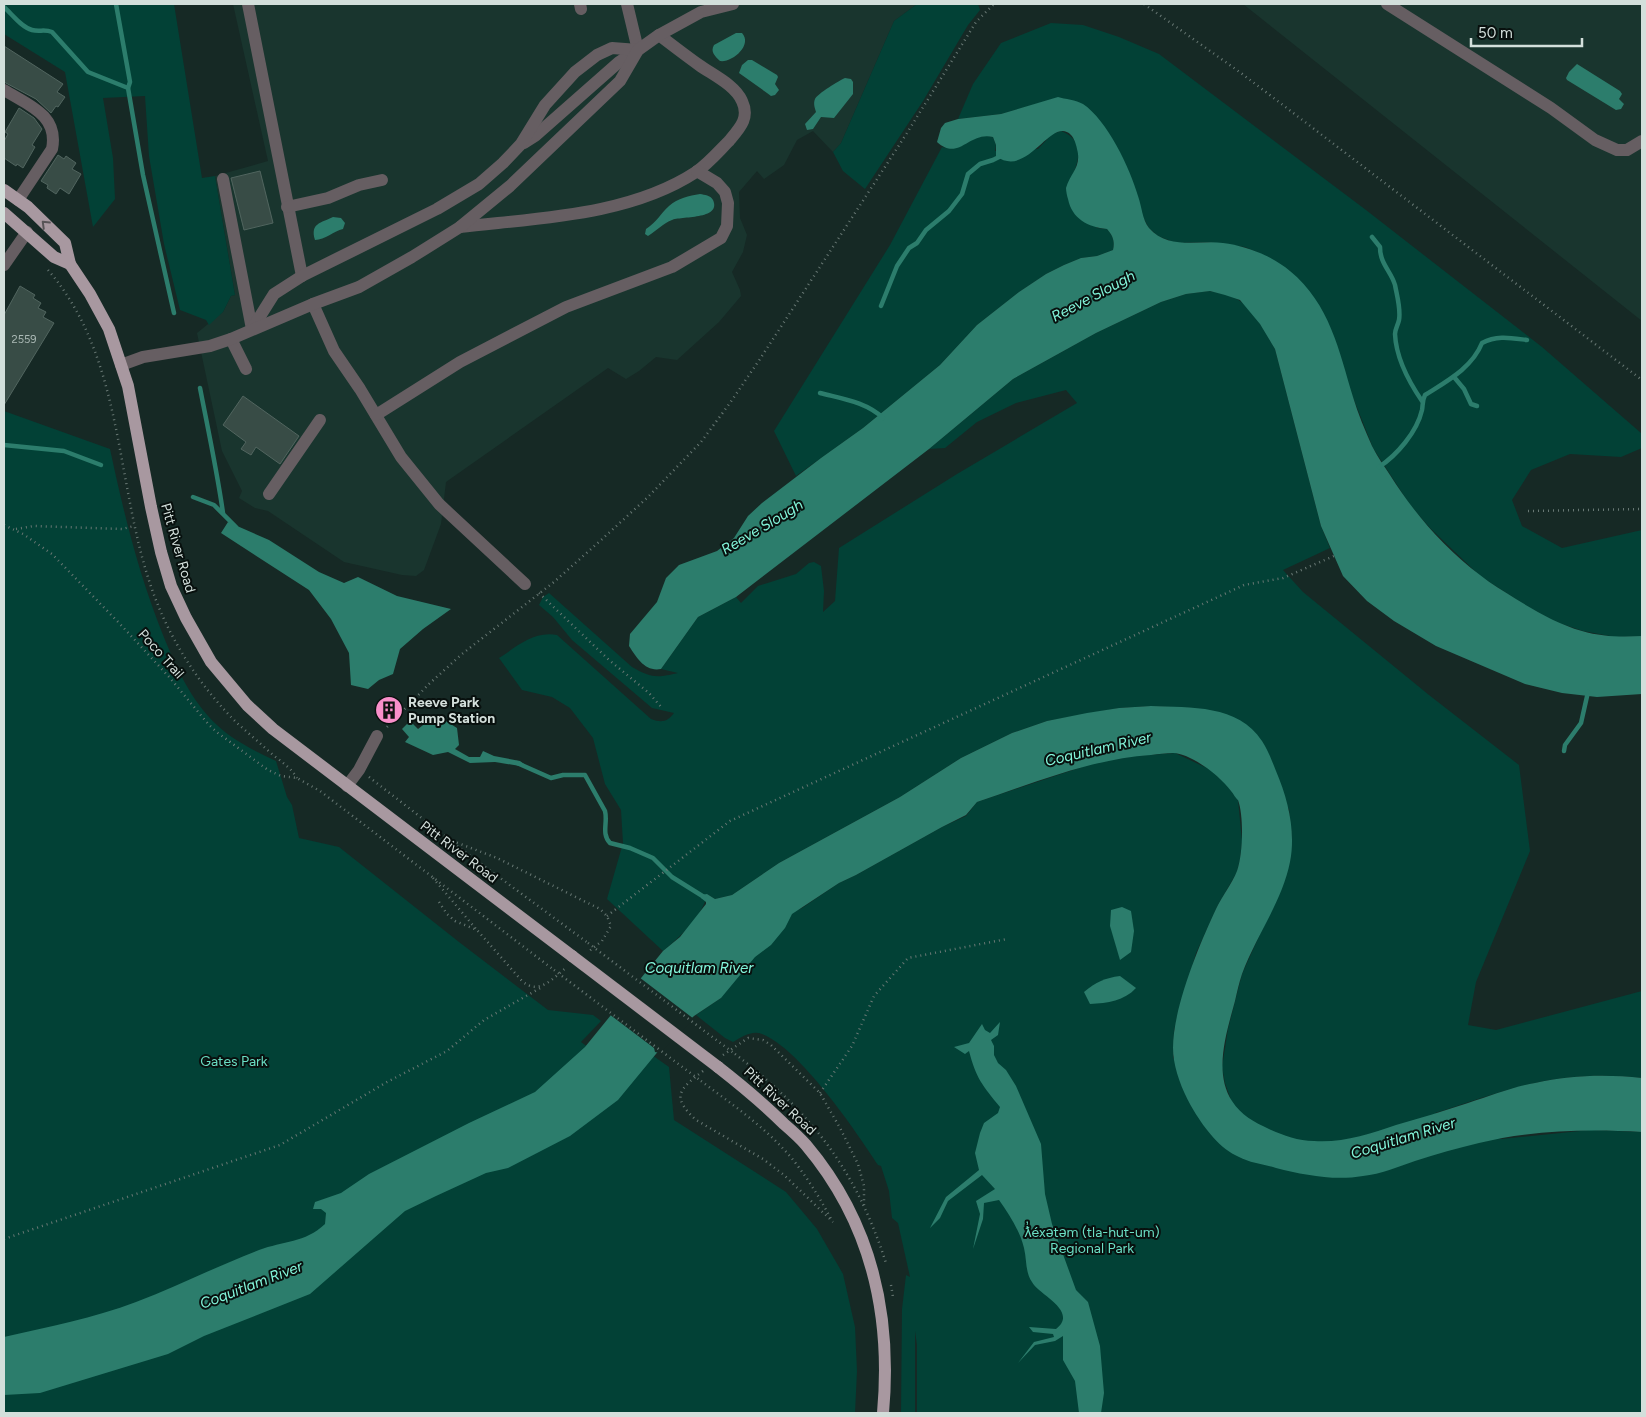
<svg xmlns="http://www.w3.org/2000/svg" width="1646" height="1417" font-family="Figtree,sans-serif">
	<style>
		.built { fill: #19352e }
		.green { fill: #024136 }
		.water { fill: #2c7d6c }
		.pier { fill: #162925 }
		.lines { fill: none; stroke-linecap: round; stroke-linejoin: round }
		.stream { stroke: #2c7d6c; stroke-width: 4.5 }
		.building { fill: #384c46; stroke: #51655f }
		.path { stroke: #687874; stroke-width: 2.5; stroke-dasharray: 1 4; stroke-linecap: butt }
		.minor { stroke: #665e62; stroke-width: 12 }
		.major { stroke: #a898a0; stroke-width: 12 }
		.path-bridge { stroke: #687874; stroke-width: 2.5; stroke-dasharray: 1 4; stroke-linecap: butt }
		.major-bridge { stroke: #a898a0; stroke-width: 12 }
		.oneway { stroke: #585457 }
		.labels { text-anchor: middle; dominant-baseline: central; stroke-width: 4; stroke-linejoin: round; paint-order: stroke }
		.number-label { font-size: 11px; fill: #acbab6 }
		.street-label { font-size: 14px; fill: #d3dfdb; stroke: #08100e }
		.poi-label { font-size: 14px; font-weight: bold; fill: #d3dfdb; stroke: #08100e; text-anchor: start }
		.park-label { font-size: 14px; fill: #6adec4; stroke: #08100e }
		.water-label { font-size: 15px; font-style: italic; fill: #83f6db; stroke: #08100e }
	</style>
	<rect width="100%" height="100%" fill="#162925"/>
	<g class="built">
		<path d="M233,4H917L894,21L841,143L833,152L813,131L797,140L784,165L764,179L757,171L739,192L740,218L747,235L743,252L732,272L740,290L741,296L719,322L677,360L656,357L639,371L626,379L608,368L453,477L446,482L441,524L424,570L416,576L402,575L344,562L268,511L255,508L239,498L242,491L222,451L197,333L223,312L231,296L235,295L215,176L268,161Z"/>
		<path d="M1243,4H1642V321Z"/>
	</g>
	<g class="green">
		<path d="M4,4H174L202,178L215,176L235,295L231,296L223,312L209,325L206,320L180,310L164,244L149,156L145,96L103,98L113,158L115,199L93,227L65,72L4,34Z"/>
		<path d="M917,4H978L980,10L968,25L923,101L865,189L843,171L833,152L841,143L894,21Z"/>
		<path d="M1051,23L1083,25L1119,37L1159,54L1366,210L1542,347L1641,433L1642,448L1621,457L1570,454L1531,470L1512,500L1522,526L1562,548L1642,530V636L1615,637L1583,631L1556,622L1530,608L1480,576L1430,528L1410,505L1373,448L1354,400L1290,271L1261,254L1245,247L1208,242L1176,243L1158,236L1149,228L1144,219L1117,150L1108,132L1058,98L1001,114L958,119L973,84L1001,43Z"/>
		<path d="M1061,131C1090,142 1076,169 1066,189L1097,228L1107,229C1113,236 1115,241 1113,250L1097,256L1081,258L1064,265L1046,274L1019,292L977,325L940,365L863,428L796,476L774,431L890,245L942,147C965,154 971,131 993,137L996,145L995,151L1038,149L1052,134Z"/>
		<path d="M1209,291C1219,293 1232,295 1240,301C1255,312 1266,333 1275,349L1321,526L1330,548L1283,570L1303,592L1429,695L1519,765L1530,851L1476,982L1468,1025L1496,1030L1642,991V1078C1607,1074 1570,1075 1535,1083C1501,1090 1468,1103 1435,1113L1501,1139L1590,1130L1642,1132V1413H917V1345L915,1331V1413H901L902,1309L906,1275L910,1277L898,1223L892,1218L889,1191L881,1166L878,1165C856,1131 799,1048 762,1034C752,1030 742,1037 733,1042L725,1038L696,1015L721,998L694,951L802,908L839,883L856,875L942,827L966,816L977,802L1094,763L1135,756L1175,753L1209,769L1226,784L1238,800L1242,841L1240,859L1237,872L1218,905L1196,953L1174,1030L1173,1058L1231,1100L1225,1083L1222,1067L1228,1029L1242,974L1284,881L1290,861L1292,838L1289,809L1191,708L1151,706L1119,708L1047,721L1012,733L961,758L900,797L779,863L732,895L715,899L707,894C704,915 679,938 663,951L607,899L623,843L621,810L605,784L593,738L570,708L552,697L522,690L499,658C518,646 533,631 557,635L651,719C662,723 667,722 674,713L652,708L572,640L553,617L539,605L543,597L549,593L632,667C651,678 657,678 678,673L661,669L698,617L736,597L741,603L758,586L796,574L809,563L814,562L821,566L824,591L823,612L835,601L839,548L957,474L1077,403L1066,390L1016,403L977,422L945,448L929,449L1013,379L1096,333L1161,302L1186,294Z"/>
		<path d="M4,411L110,449C124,514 138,572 163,635C176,667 191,701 217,725C234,741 255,751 276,761L287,797L292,805L299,838L339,847L459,942L548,1010L593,1015L601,1021L581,1042L625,1074L652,1055L669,1067L674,1120L786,1192L817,1229L843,1274L855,1327L857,1371L855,1413H4Z"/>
	</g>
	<g class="water">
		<path d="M736,33H742C753,45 732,63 720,61C715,56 710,52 714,45Z"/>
		<path d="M748,60H752L777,75L778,77L775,84L779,90L775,95L771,96L767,93L739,73L742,65Z"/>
		<path d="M1577,64L1620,91L1622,94L1619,99L1624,104L1621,109L1616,110L1567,80L1566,78L1569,72Z"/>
		<path d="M845,78L851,79L853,82V94L834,118L821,117L813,129L807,130L805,124L816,112C815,108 813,104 815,99C817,94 840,80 845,78Z"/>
		<path d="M1058,97C1065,99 1076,100 1083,104C1107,120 1130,168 1138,196C1142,207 1142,219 1149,228C1168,250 1199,240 1223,243C1247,246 1272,256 1290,271C1330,304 1339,351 1353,397C1358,414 1365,430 1372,446C1377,456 1384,466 1390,475C1414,513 1444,548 1480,575C1491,584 1504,591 1516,599C1537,612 1558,624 1582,631C1602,637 1622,637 1642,636V694L1597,697L1562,693L1525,684L1436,646L1394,621L1367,601L1343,576L1321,526L1275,349L1260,324L1240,300L1225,295L1210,291L1186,294L1161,302L1096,333L1013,379L929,449L736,597L698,617L661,669C645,672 637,658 629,646L630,634L657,602L666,578L679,565L717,551L734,538L748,516L762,503L821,458L863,428L940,365L977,325L1019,292L1046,274L1064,265L1081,258L1097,256L1113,250C1115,241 1113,236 1107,229C1088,227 1072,219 1068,199C1067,196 1066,191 1066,188C1070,173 1082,167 1077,149C1076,144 1074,138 1071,135C1051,115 1028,180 996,156V145L993,137C969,131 959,162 937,142L941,128L945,123L958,119L1001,114Z"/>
		<path d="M700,194C705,195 710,195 713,200C722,220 680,216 672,220C664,223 656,231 648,236L645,234L646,229C657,222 660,214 669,206C678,198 689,196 700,194Z"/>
		<path d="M333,217L341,218L345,223L343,229C334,231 325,240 315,240C310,223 321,223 333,217Z"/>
		<path d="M228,522L269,540L319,572L344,583L358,577L397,596L451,609L423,629L400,649L393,674L379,680L368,689L351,685L349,653L331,619L309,590L221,533Z"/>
		<path d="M1151,706C1191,708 1238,704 1262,741C1268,750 1272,761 1276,771C1288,799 1296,831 1290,862C1282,902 1256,936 1242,974C1239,983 1237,992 1235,1001C1227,1031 1213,1072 1232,1101C1241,1115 1254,1122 1269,1129C1283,1135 1298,1141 1314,1141C1342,1143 1370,1134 1396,1125C1420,1118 1444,1111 1468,1103C1490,1096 1512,1087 1535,1083C1570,1075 1607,1074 1642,1078V1132C1588,1129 1531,1130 1479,1143C1458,1148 1436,1154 1415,1161C1398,1167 1381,1174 1363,1176C1334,1181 1304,1175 1276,1168C1264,1164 1250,1163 1239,1157C1220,1149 1205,1129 1194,1111C1185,1096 1177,1078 1174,1060C1167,1021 1199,945 1216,909C1222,896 1232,884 1237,871C1243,854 1244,816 1238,800C1237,800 1232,792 1231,791C1220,776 1192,754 1173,753C1166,753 1158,754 1151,755C1091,759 1034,783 977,802L966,815L942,827L856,875L839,883L792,914L785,928L771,945L755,957L721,998L694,1016L665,1043L618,1100L570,1136L508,1168L486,1173L436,1196L405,1211L310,1294L204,1336L168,1354L40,1393L4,1395V1337C48,1327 94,1318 136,1302C178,1286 217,1266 259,1250C283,1241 305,1243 325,1224L326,1213L321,1209H313L315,1202L341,1193L369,1174L469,1123L535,1092L585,1047L663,951L680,937L706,904V902L701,898V895L707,894L715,899L732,895L779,863L900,797L961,758L1012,733L1047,721L1087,713L1119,708Z"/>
		<path d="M436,715L457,728L459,745L455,749L469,757H480L483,751L494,756L520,761L524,764L520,766L495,762L470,763L448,752L433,755L405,742L409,737L402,729L410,721L418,729Z"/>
		<path d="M1122,907L1131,911L1134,931L1131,952L1120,960L1110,926L1111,910Z"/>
		<path d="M1120,976L1136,988C1124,1001 1108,1003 1090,1004L1084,992C1096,982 1105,978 1120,976Z"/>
		<path d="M1000,1022L998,1035L991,1040L994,1046V1055L998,1063L1006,1070L1016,1086L1041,1144L1045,1194L1052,1224L1076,1290L1088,1302L1100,1346L1104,1393L1101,1413H1079L1075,1381L1063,1360V1336L1055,1341L1035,1345L1018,1363L1034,1342L1054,1337L1053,1334L1033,1332L1029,1327L1056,1329C1079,1311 1039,1295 1032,1282C1025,1272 1027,1260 1024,1248C1020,1231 1009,1214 999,1200L984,1203L983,1219L973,1249L980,1214L976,1201L995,1189L982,1175L948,1201L940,1218L930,1228L946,1197L979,1170L975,1153L980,1133L984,1123L998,1113L1000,1107C982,1085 976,1078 969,1051L965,1054L954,1047L969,1043L982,1024L985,1030L990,1033Z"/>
	</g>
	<path class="pier" d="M639,977L694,1019L660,1053L655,1052L654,1048L609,1014Z"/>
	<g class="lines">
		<g class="stream">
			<path d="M116,4L130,82L128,88"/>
			<path d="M4,7C12,14 21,27 32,30C39,32 45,29 52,32L88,72L128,88L143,175L174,313"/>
			<path d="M1372,237L1380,247C1380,264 1391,271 1395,285C1397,296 1401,309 1399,320C1398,325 1395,329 1395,334C1396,358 1409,382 1422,401"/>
			<path d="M881,306L897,266L909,248L917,243L926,230L949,211L962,194L968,174L980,164L993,160L1003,155"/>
			<path d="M1454,377L1464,389L1471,404L1477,406"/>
			<path d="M200,388C208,429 217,471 223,513"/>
			<path d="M820,393C843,399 866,402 883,418"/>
			<path d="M4,445L64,451L101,465"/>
			<path d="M1379,467C1397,455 1417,432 1422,410C1423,405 1422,401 1425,395C1447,381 1472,368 1482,343C1497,335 1511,338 1527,340"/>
			<path d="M193,497L214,505L236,527"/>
			<path d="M1564,751L1565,745L1581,723L1588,692"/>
			<path d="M517,763L551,778L563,775H585L605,811C608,823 601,833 610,843L630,848L653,858L672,877L704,897"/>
		</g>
	</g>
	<g class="building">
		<path d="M4,46L63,84L57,92L65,97L58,107L56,106L51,113L36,99L4,82Z"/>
		<path d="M19,108L34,118L42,129L32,145L35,147L23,168L17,164L16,166L4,158V141L8,134L5,132Z"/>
		<path d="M58,155L64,159L66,156L76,163L72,169L81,174L69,194L60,188L56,194L47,188L48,185L41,181Z"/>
		<path d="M260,171L273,223L244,230L231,178Z"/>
		<path d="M20,286L35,295L33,298L41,303L38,308L46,312L43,317L54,323L4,405V315Z"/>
		<path d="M243,396L299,436L280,464L256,447L251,455L241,449L246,442L223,425Z"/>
		<path d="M392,699L401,707L387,722L378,713Z"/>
	</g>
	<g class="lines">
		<g class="path">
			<path d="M1144,4L1241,73L1642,380"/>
			<path d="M48,270C130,365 113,500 160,610C178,652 204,690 236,722C248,733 261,744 273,755C282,762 291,768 297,778"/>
			<path d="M1528,511L1642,509"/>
			<path d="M4,525L23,534L52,554L120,624L170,678L209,725L218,733L268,770L281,776L297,778L320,791L554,970"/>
			<path d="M16,529L34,526L122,529L134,526"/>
			<path d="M539,593L609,660L649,693L662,708"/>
			<path d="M387,727L429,684L462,654L554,582L600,541L648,497L701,442L730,403L760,359L907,133L976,22L994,4"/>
			<path d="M369,777L450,840L497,858L600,909L607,916L611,926L602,941L588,952"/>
			<path d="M453,843L588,943"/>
			<path d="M433,878L476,929"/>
			<path d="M439,902L447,914L455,921L477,930L522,981C539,996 553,978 567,967"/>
			<path d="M607,916L730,821L1244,585L1283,578L1334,556"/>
			<path d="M735,1054C812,1113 856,1170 886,1263"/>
			<path d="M723,1055L748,1038L763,1040L771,1045L820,1093L840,1128L858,1164L864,1186V1205"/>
			<path d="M703,1071C680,1089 670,1096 696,1120L763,1159L784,1175L833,1222"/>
			<path d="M701,1081C733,1105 768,1129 794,1161C808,1179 820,1198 831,1219"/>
			<path d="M820,1093L852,1046L874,996L908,958L1007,939"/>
			<path d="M4,1239L280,1145L387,1082L447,1051L484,1020L542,987"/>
			<path d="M891,1285L893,1297"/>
		</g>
		<g class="minor">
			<path d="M248,4L302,276"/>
			<path d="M580,4L581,9"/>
			<path d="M627,4L638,50"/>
			<path d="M1387,4L1551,108L1595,140L1617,150H1627L1642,141"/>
			<path d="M4,90C28,105 59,115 52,149L18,200"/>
			<path d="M524,143L535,136L619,62L636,51"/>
			<path d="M223,179L252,329"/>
			<path d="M287,207L328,198L359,185L382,180"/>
			<path d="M460,227C537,218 629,216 696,172C708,164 719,151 729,141C740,128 750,118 742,101C735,85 713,75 699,65C685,55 672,45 659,35"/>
			<path d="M4,265L27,232"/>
			<path d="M313,304L334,351L360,389L401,457L439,504L525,584"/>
			<path d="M252,329L274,294L302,276L437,209L479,184L503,163L521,144L545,105L575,72L597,55L612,48L638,50"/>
			<path d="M231,339L246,369"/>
			<path d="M121,365L143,357L210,346L231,339L313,304L359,287L412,257L460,227L510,186L620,81L638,50L659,35L701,12L733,4"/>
			<path d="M376,415L460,362L566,307L672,267L721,238L727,226L728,203L725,192L717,183L697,171"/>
			<path d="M269,494L320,420"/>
			<path d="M347,786L359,770L377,736"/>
		</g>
		<g class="major">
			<path d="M4,190L28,207L65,243L70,264L90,294L109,329L128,386L151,507L161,552L171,586L186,618L211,662L247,705L273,729L572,956"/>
			<path d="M4,213L54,257L70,264"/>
			<path d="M718,1067C741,1085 763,1103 784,1124C791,1130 799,1137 806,1145C871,1222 892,1314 883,1413"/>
		</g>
		<g class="path-bridge">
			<path d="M588,943L735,1054"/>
			<path d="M554,970L701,1081"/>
		</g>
		<path class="major-bridge" d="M572,956L718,1067"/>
	</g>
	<defs><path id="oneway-chevron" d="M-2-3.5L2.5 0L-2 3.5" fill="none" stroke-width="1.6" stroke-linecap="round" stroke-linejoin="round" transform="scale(1.25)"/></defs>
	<use class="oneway" href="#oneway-chevron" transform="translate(45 224) rotate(-136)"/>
	<defs>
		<g id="building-disc" transform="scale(1.4375)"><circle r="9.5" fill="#f98fca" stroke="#08100e"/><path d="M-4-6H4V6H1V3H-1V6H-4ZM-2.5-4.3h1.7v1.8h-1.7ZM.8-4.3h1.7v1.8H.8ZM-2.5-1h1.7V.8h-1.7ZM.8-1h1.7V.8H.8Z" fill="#111"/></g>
	</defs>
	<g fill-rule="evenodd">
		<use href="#building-disc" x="389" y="710"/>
	</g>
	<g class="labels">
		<g class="number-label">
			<text x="24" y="339">2559</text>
		</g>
		<g class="street-label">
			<text transform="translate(178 548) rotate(74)">Pitt River Road</text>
			<text transform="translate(161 654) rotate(48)">Poco Trail</text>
			<text transform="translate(459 852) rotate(37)">Pitt River Road</text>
			<text transform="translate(780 1101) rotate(43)">Pitt River Road</text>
		</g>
		<g class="poi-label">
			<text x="408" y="702">Reeve Park<tspan x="408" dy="16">Pump Station</tspan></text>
		</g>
		<g class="park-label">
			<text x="234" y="1061">Gates Park</text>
			<text x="1092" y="1232">ƛ̓éxətəm (tla-hut-um)<tspan x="1092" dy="16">Regional Park</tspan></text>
		</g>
		<g class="water-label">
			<text transform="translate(1093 296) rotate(-28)">Reeve Slough</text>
			<text transform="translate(762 527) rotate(-31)">Reeve Slough</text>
			<text transform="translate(1098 749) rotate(-13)">Coquitlam River</text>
			<text x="699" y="968">Coquitlam River</text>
			<text transform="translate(1403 1138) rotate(-17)">Coquitlam River</text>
			<text transform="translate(251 1285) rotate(-21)">Coquitlam River</text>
		</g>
	</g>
	<rect width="1646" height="1417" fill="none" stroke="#d3dfdb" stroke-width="10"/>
	<path d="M1471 38v8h111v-8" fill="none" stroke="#d3dfdb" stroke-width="2.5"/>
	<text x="1478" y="38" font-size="15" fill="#d3dfdb" stroke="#08100e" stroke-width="4" paint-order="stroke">50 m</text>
</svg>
